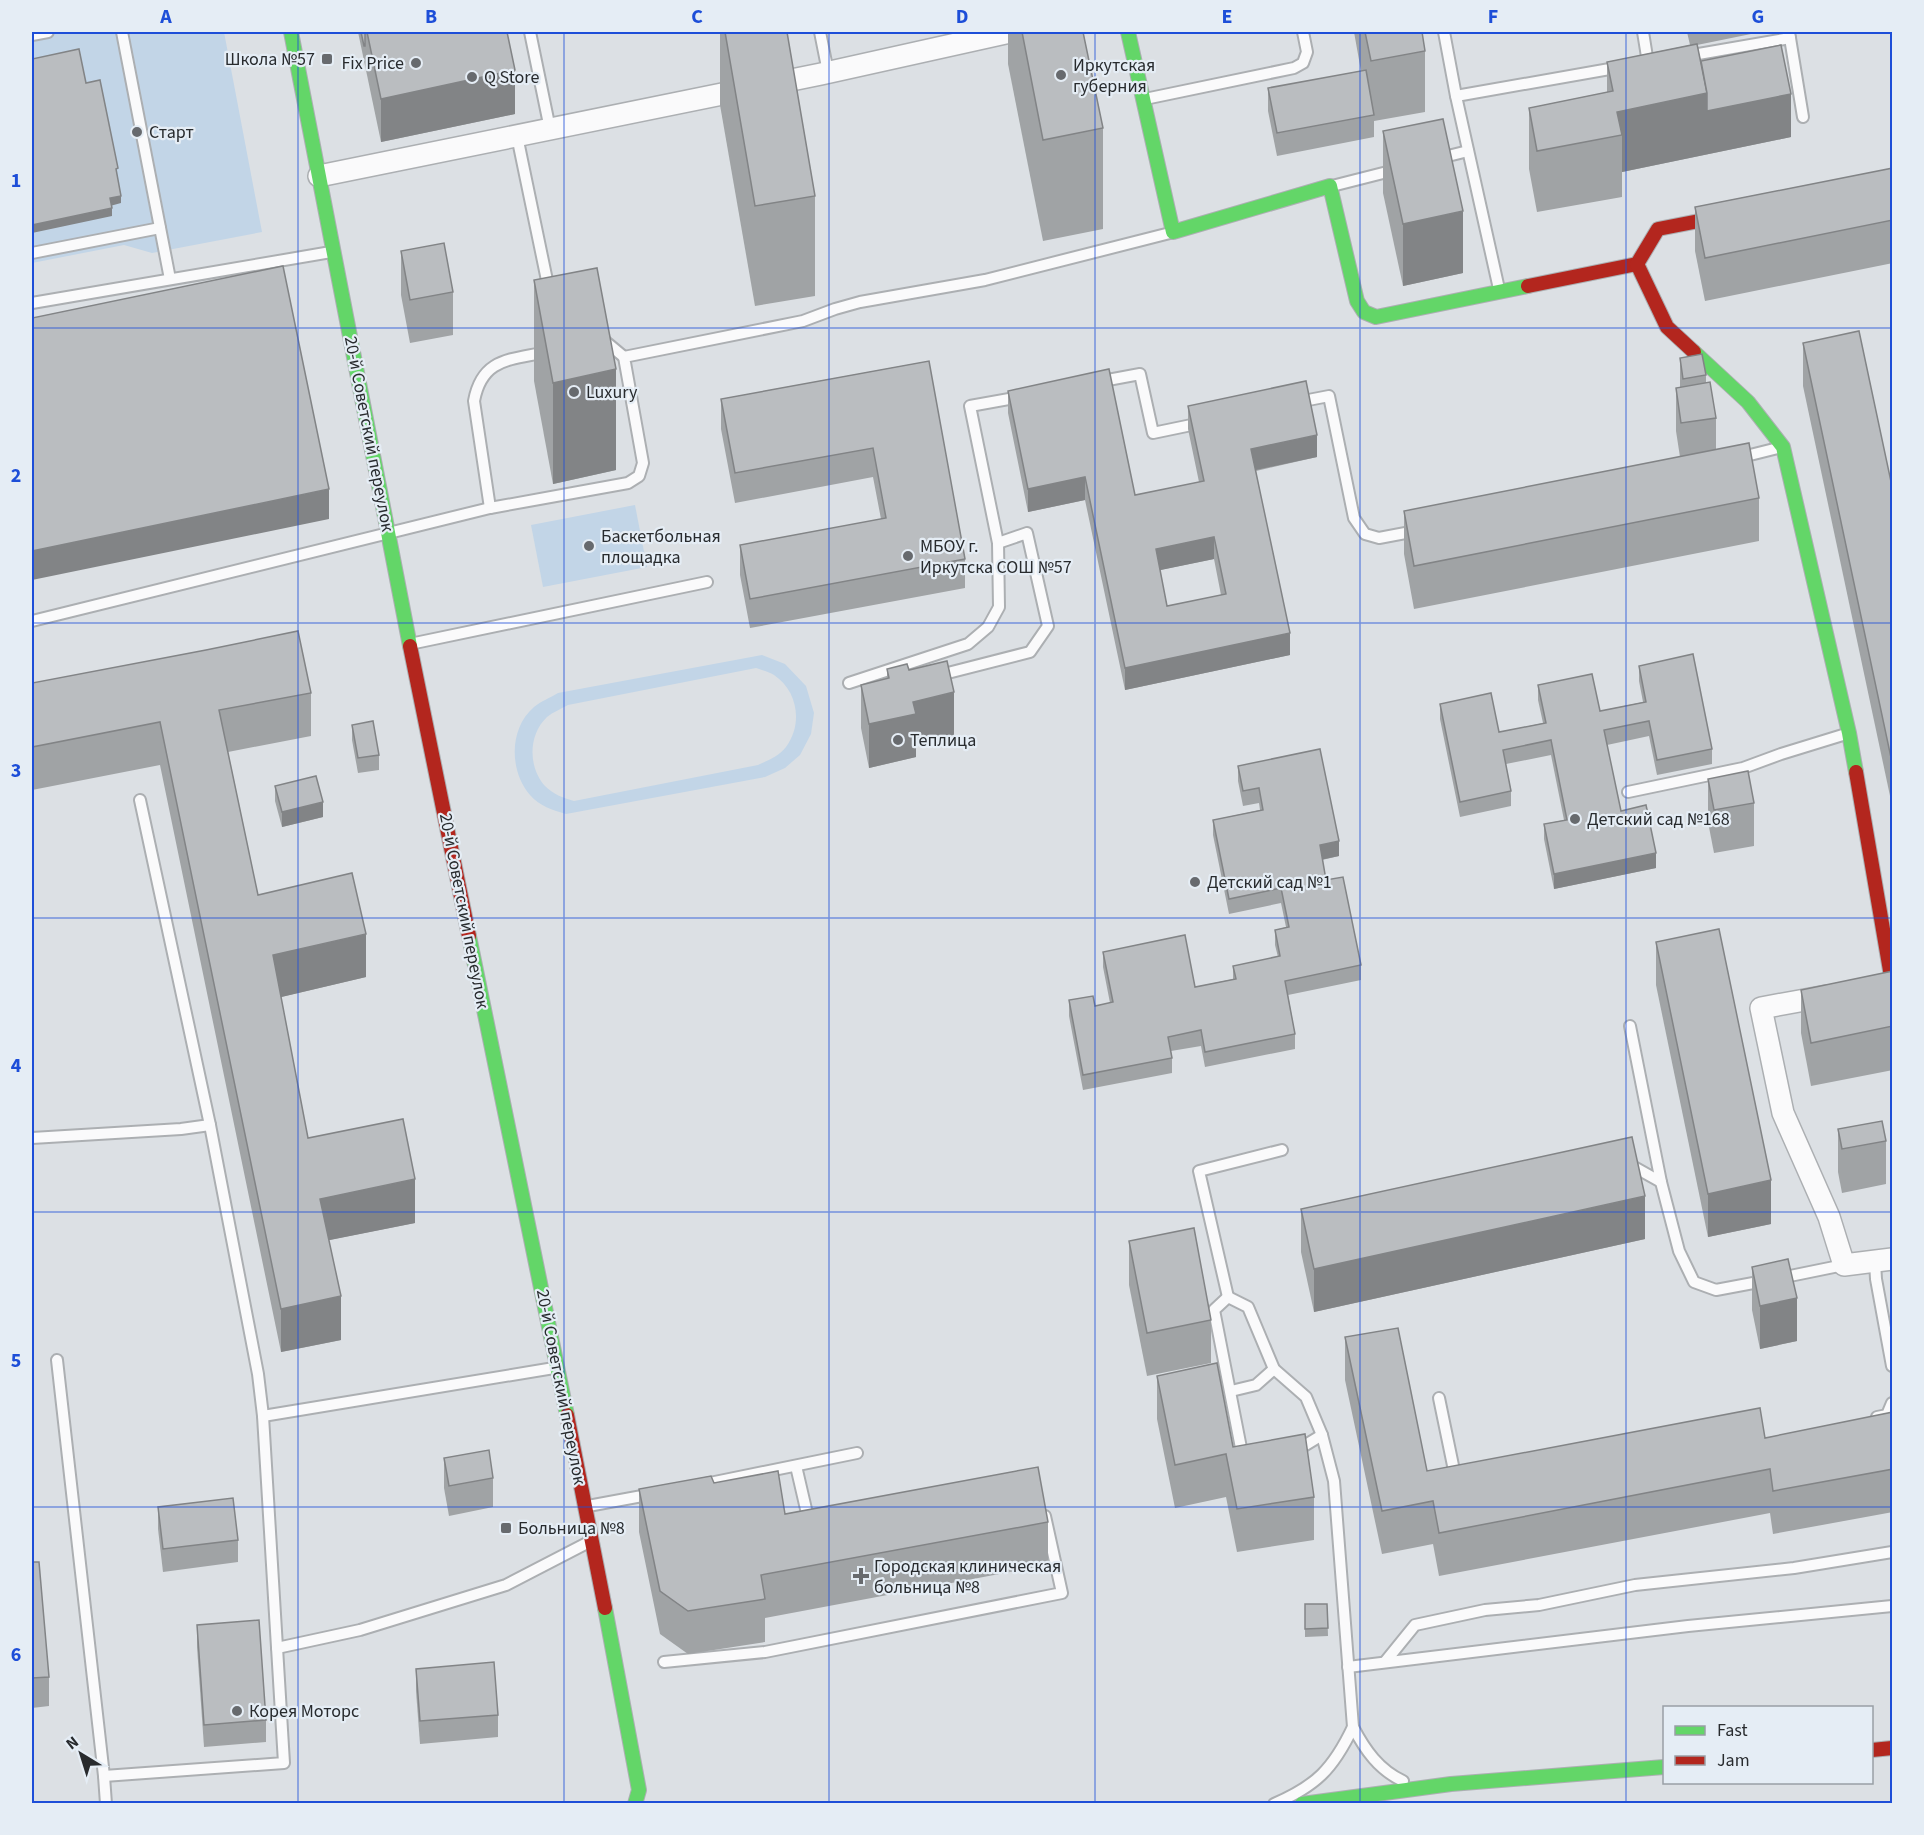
<svg xmlns="http://www.w3.org/2000/svg" width="1924" height="1835" font-family="'Source Sans 3',sans-serif">
	<style>
		.green { fill: #c2d5e7; fill-rule: evenodd }
		.lines { fill: none; stroke-linecap: round; stroke-linejoin: round }
		.lane-casing { stroke: #acafb2; stroke-width: 14 }
		.street-casing { stroke: #acafb2; stroke-width: 24 }
		.fast-casing { stroke: #acafb2; stroke-width: 16 }
		.jam-casing { stroke: #acafb2; stroke-width: 16 }
		.lane { stroke: #fafafb; stroke-width: 10 }
		.street { stroke: #fafafb; stroke-width: 21 }
		.fast { stroke: #63d668; stroke-width: 14 }
		.jam { stroke: #b3261e; stroke-width: 14 }
		.wall { fill: #a0a3a5; fill-rule: evenodd }
		.shaded-wall { fill: #828486 }
		.building { fill: #babdc0; stroke: #828486; stroke-width: 1.5; fill-rule: evenodd }
		.grid { fill: none; stroke: #1d4ed8; stroke-width: 1.5; stroke-opacity: 0.55 }
		.poi-dot { fill: #676a6e; stroke: #e5edf5; stroke-width: 2 }
		.labels { text-anchor: middle; dominant-baseline: central; stroke-width: 4.5; stroke-linejoin: round; paint-order: stroke }
		.poi-label { font-size: 18px; fill: #282b2e; stroke: #e5edf5; text-anchor: start }
		.street-label { font-size: 18px; fill: #282b2e; stroke: #e5edf5 }
		.neatline { fill: none; stroke: #1d4ed8; stroke-width: 2 }
		.grid-label { font-size: 20px; text-anchor: middle; font-weight: bold; fill: #1d4ed8 }
	</style>
	<rect width="100%" height="100%" fill="#dce0e4"/>
	<g class="green">
		<path d="M32,32H224L262,232L152,253L124,245L32,263Z"/>
		<path d="M635,505L647,567L543,587L531,525Z"/>
		<path d="M762,655L785,664L806,686L814,713L811,734L800,755L785,768L765,777L566,814C553,810 539,806 530,795C509,771 509,728 534,707C541,701 550,698 558,693ZM756,668C762,670 769,672 774,675C798,691 803,724 786,747C779,756 769,760 758,765L574,801C563,798 553,794 545,786C528,767 528,735 547,717C553,712 561,709 568,705Z"/>
	</g>
	<g class="lines">
		<g class="lane-casing">
			<g id="lane">
				<path d="M122,32L170,279"/>
				<path d="M530,32L550,129"/>
				<path d="M820,32L828,72"/>
				<path d="M1444,32L1456,96L1499,289"/>
				<path d="M1643,32L1648,63"/>
				<path d="M1789,32L1803,117"/>
				<path d="M32,35L48,32"/>
				<path d="M1687,56L1790,38"/>
				<path d="M1456,96L1621,67"/>
				<path d="M1145,99L1294,68L1303,63L1307,52L1303,32"/>
				<path d="M517,136L549,290"/>
				<path d="M1436,159L1468,151"/>
				<path d="M1332,186L1395,170"/>
				<path d="M32,253L160,228"/>
				<path d="M32,303L331,252"/>
				<path d="M600,341L606,342L624,357"/>
				<path d="M1097,382L1140,374L1153,433L1201,423"/>
				<path d="M1298,402L1329,396L1354,518L1365,534L1379,538L1416,531"/>
				<path d="M1738,458L1778,448"/>
				<path d="M490,508L474,401C482,358 510,360 546,352"/>
				<path d="M32,621L490,508L628,483L639,476L643,463L624,357L803,321L835,309L860,302L985,280L1170,233"/>
				<path d="M410,644L707,582"/>
				<path d="M936,676L1030,652L1048,626L1027,533L998,543"/>
				<path d="M849,683L968,644L988,627L999,607L998,543L970,406L1020,397"/>
				<path d="M1628,792L1743,768L1781,754L1846,734"/>
				<path d="M140,800L210,1125L258,1374L263,1416L554,1368"/>
				<path d="M1630,1026L1661,1182L1679,1251L1694,1282L1716,1290L1764,1281"/>
				<path d="M32,1138L181,1129L210,1125"/>
				<path d="M1627,1166L1636,1168L1661,1182"/>
				<path d="M1875,1262L1876,1279L1892,1366"/>
				<path d="M1780,1278L1844,1265"/>
				<path d="M1228,1297L1199,1171L1282,1150"/>
				<path d="M57,1360L104,1776L106,1804"/>
				<path d="M1231,1391L1256,1385L1274,1369"/>
				<path d="M1439,1398L1456,1480"/>
				<path d="M1877,1417L1887,1415L1892,1403"/>
				<path d="M1294,1452L1322,1435"/>
				<path d="M1245,1456L1242,1453L1214,1310L1228,1297L1248,1307L1274,1369L1306,1397L1322,1435L1334,1481L1353,1727C1365,1750 1379,1770 1403,1781"/>
				<path d="M796,1466L809,1522"/>
				<path d="M700,1485L857,1453"/>
				<path d="M588,1506L653,1494"/>
				<path d="M277,1648L360,1630L506,1585L589,1542"/>
				<path d="M664,1662L765,1652L1062,1593L1045,1516"/>
				<path d="M1385,1662L1415,1625L1485,1610L1539,1605L1635,1585L1794,1568L1892,1552"/>
				<path d="M1348,1667L1688,1626L1892,1606"/>
				<path d="M104,1776L284,1763L263,1416"/>
				<path d="M1274,1804C1316,1786 1333,1769 1353,1727"/>
			</g>
		</g>
		<g class="street-casing">
			<g id="street">
				<path d="M319,176L821,74L1010,32"/>
				<path d="M1827,996L1761,1008L1783,1113L1829,1217L1844,1265L1892,1259"/>
			</g>
		</g>
		<g class="fast-casing">
			<g id="fast">
				<path d="M291,32L410,646"/>
				<path d="M1128,32L1173,232L1330,186L1357,301L1364,312L1376,317L1528,286"/>
				<path d="M1694,352L1748,402L1783,447L1849,733L1856,772"/>
				<path d="M469,936L567,1415"/>
				<path d="M605,1608L639,1790L635,1804"/>
				<path d="M1302,1804L1451,1784L1664,1767"/>
			</g>
		</g>
		<g class="jam-casing">
			<g id="jam">
				<path d="M1528,286L1637,264"/>
				<path d="M1694,352L1667,327L1637,264L1658,229L1735,214"/>
				<path d="M410,646L469,936"/>
				<path d="M1856,772L1892,982"/>
				<path d="M567,1415L605,1608"/>
				<path d="M1872,1750L1892,1748"/>
			</g>
		</g>
		<use href="#lane" class="lane"/>
		<use href="#street" class="street"/>
		<use href="#fast" class="fast"/>
		<use href="#jam" class="jam"/>
	</g>
	<g class="wall">
		<path d="M358,32H507L515,114L381,142Z"/>
		<path d="M720,32H787L815,196V296L755,306L720,105Z"/>
		<path d="M1008,32H1083L1103,128V229L1043,241L1008,64Z"/>
		<path d="M1354,32H1422L1425,51V112L1374,121V137L1277,156L1268,111V88L1361,71Z"/>
		<path d="M1687,32H1751V34L1697,45L1701,61L1791,137L1622,172V197L1537,212L1529,169V108L1607,92V62L1690,45Z"/>
		<path d="M1383,131L1463,273L1403,286L1383,193Z"/>
		<path d="M1893,168V263L1705,301L1695,251V207Z"/>
		<path d="M401,251L453,292V335L410,343L401,295Z"/>
		<path d="M534,280L616,470L553,484L534,381Z"/>
		<path d="M1803,343L1893,491V810L1803,386Z"/>
		<path d="M1680,358L1706,375V383L1716,418V449L1759,498V541L1414,609L1404,554V511L1680,457L1676,431V388L1680,387Z"/>
		<path d="M929,361L965,559V588L750,628L740,575V545L881,519L873,477L735,503L721,429V399Z"/>
		<path d="M1008,391L1135,495L1199,482L1188,429V406L1317,457L1256,471L1290,655L1125,690L1085,500L1028,512L1008,413ZM1214,559L1221,595L1167,606L1160,570Z"/>
		<path d="M1639,666L1712,749V764L1657,775L1649,736L1607,745L1621,811L1656,868L1554,889L1544,839V824L1564,820L1551,755L1506,764L1511,791V806L1460,817L1440,719V704L1499,732L1543,723L1538,700V685L1600,711L1643,702L1639,681Z"/>
		<path d="M887,669L909,670L954,735L916,744V757L869,768L861,728V685L887,679Z"/>
		<path d="M32,683L311,693V736L228,752L258,895L366,977L281,997L308,1138L415,1223L329,1240L341,1340L281,1352L160,765L32,790Z"/>
		<path d="M352,725L379,755V770L358,773L352,740Z"/>
		<path d="M1238,766L1339,856L1322,860L1326,880L1361,965V980L1288,995L1295,1034V1049L1205,1067L1201,1046L1171,1051L1172,1058V1073L1083,1090L1069,1016V1000L1095,1006L1110,1003L1103,967V952L1195,987L1233,979V966L1278,957L1275,945V930L1286,927L1281,903L1229,914L1213,835V820L1260,810L1259,803L1243,806L1238,781Z"/>
		<path d="M1708,779L1754,803V846L1714,853L1708,822Z"/>
		<path d="M275,786L323,817L282,827L275,801Z"/>
		<path d="M1656,942L1771,1224L1708,1237L1656,985Z"/>
		<path d="M1893,971V1070L1811,1086L1801,1033V990Z"/>
		<path d="M1838,1129L1886,1141V1184L1842,1193L1838,1172Z"/>
		<path d="M1301,1209L1645,1239L1314,1312L1301,1252Z"/>
		<path d="M1129,1241L1211,1320V1363L1147,1376L1129,1285Z"/>
		<path d="M1752,1267L1797,1341L1760,1349L1752,1310Z"/>
		<path d="M1345,1337L1427,1471L1765,1438L1893,1412V1512L1773,1534L1770,1513L1439,1576L1433,1544L1382,1554L1345,1380Z"/>
		<path d="M1157,1376L1233,1447L1314,1497V1540L1237,1552L1226,1497L1175,1508L1157,1419Z"/>
		<path d="M444,1458L493,1478V1507L449,1516L444,1488Z"/>
		<path d="M714,1483L785,1514L1048,1522V1565L765,1618V1642L688,1654L660,1634L639,1532V1489Z"/>
		<path d="M158,1507L238,1540V1562L163,1572L158,1529Z"/>
		<path d="M32,1562L49,1677V1706L32,1708Z"/>
		<path d="M1305,1604H1327L1328,1636L1305,1637Z"/>
		<path d="M197,1625L266,1720V1742L204,1747L197,1647Z"/>
		<path d="M416,1669L498,1715V1737L420,1744L416,1691Z"/>
	</g>
	<g class="shaded-wall">
		<path d="M515,70V114L381,142V99Z"/>
		<path d="M1707,93L1791,94V137L1622,172V135L1617,112Z"/>
		<path d="M121,196V203L110,206V198Z"/>
		<path d="M112,208V216L32,233V225Z"/>
		<path d="M1463,211V273L1403,286V224Z"/>
		<path d="M616,369V470L553,484V383Z"/>
		<path d="M1317,435V457L1251,471V449Z"/>
		<path d="M1085,477V500L1028,512V489Z"/>
		<path d="M329,489V519L32,580V551Z"/>
		<path d="M1214,537V559L1156,571V549Z"/>
		<path d="M1290,633V655L1125,690V668Z"/>
		<path d="M954,692V735L916,744V757L869,768V724L913,702Z"/>
		<path d="M323,802V817L282,827V812Z"/>
		<path d="M1339,841V856L1320,860V845Z"/>
		<path d="M1656,853V868L1554,889V874Z"/>
		<path d="M366,934V977L273,999V955Z"/>
		<path d="M415,1179V1223L320,1242V1199Z"/>
		<path d="M1771,1180V1224L1708,1237V1194Z"/>
		<path d="M1645,1196V1239L1314,1312V1269Z"/>
		<path d="M341,1296V1340L281,1352V1309Z"/>
		<path d="M1797,1298V1341L1760,1349V1306Z"/>
	</g>
	<g class="building">
		<path d="M361,32H365V46H364Z"/>
		<path d="M367,32H507L515,70L381,99Z"/>
		<path d="M725,32H787L815,196L755,206Z"/>
		<path d="M1022,32H1083L1103,128L1043,140Z"/>
		<path d="M1365,32H1422L1425,51L1371,61Z"/>
		<path d="M1697,44L1707,93L1617,112L1622,135L1537,151L1529,108L1613,91L1607,62Z"/>
		<path d="M1781,45L1791,94L1707,111V93L1701,61Z"/>
		<path d="M79,49L86,83L100,80L118,168L116,169L121,196L110,198L112,208L32,225V59Z"/>
		<path d="M1366,70L1374,115L1277,133L1268,88Z"/>
		<path d="M1443,119L1463,211L1403,224L1383,131Z"/>
		<path d="M1893,168V220L1705,258L1695,207Z"/>
		<path d="M444,243L453,292L410,300L401,251Z"/>
		<path d="M283,266L329,489L32,551V318Z"/>
		<path d="M597,268L616,369L553,383L534,280Z"/>
		<path d="M1859,331L1893,491V767L1803,343Z"/>
		<path d="M1702,354L1706,375L1683,379L1680,358Z"/>
		<path d="M929,361L965,559L750,599L740,545L886,518L873,448L735,473L721,399Z"/>
		<path d="M1109,369L1135,495L1204,481L1188,406L1306,381L1317,435L1251,449L1290,633L1125,668L1085,477L1028,489L1008,391ZM1214,537L1226,594L1167,606L1156,549Z"/>
		<path d="M1710,382L1716,418L1681,423L1676,388Z"/>
		<path d="M1749,443L1759,498L1414,566L1404,511Z"/>
		<path d="M298,631L311,693L219,710L258,895L352,873L366,934L273,955L308,1138L403,1119L415,1179L320,1199L341,1296L281,1309L160,722L32,747V683L206,650Z"/>
		<path d="M1693,654L1712,749L1657,760L1649,721L1604,730L1621,811L1646,805L1656,853L1554,874L1544,824L1567,820L1551,740L1503,750L1511,791L1460,802L1440,704L1491,693L1499,732L1546,723L1538,685L1592,674L1600,711L1646,702L1639,666Z"/>
		<path d="M947,661L954,692L913,702L916,714L869,724L861,685L889,678L887,669L907,664L909,670Z"/>
		<path d="M373,721L379,755L358,758L352,725Z"/>
		<path d="M1320,749L1339,841L1320,845L1326,880L1343,877L1361,965L1285,981L1295,1034L1205,1052L1201,1030L1168,1037L1172,1058L1083,1075L1069,1000L1093,996L1095,1006L1113,1002L1103,952L1185,935L1195,987L1236,979L1233,966L1280,956L1275,930L1289,927L1281,888L1229,899L1213,820L1263,810L1259,788L1243,791L1238,766Z"/>
		<path d="M1748,771L1754,803L1714,810L1708,779Z"/>
		<path d="M316,776L323,802L282,812L275,786Z"/>
		<path d="M1719,929L1771,1180L1708,1194L1656,942Z"/>
		<path d="M1893,971V1026L1811,1043L1801,990Z"/>
		<path d="M1882,1121L1886,1141L1842,1149L1838,1129Z"/>
		<path d="M1632,1137L1645,1196L1314,1269L1301,1209Z"/>
		<path d="M1194,1228L1211,1320L1147,1333L1129,1241Z"/>
		<path d="M1788,1259L1797,1298L1760,1306L1752,1267Z"/>
		<path d="M1398,1328L1427,1471L1760,1408L1765,1438L1893,1412V1469L1773,1491L1770,1469L1439,1533L1433,1501L1382,1511L1345,1337Z"/>
		<path d="M1217,1363L1233,1447L1305,1434L1314,1497L1237,1509L1226,1454L1175,1465L1157,1376Z"/>
		<path d="M489,1450L493,1478L449,1486L444,1458Z"/>
		<path d="M1038,1467L1048,1522L761,1575L765,1599L688,1611L660,1591L639,1489L711,1476L714,1483L778,1471L785,1514Z"/>
		<path d="M233,1498L238,1540L163,1549L158,1507Z"/>
		<path d="M32,1562H39L49,1677L32,1678Z"/>
		<path d="M1305,1604H1327L1328,1628L1305,1629Z"/>
		<path d="M259,1620L266,1720L204,1725L197,1625Z"/>
		<path d="M494,1662L498,1715L420,1721L416,1669Z"/>
	</g>
	<path class="grid" d="M298,32V1804M564,32V1804M829,32V1804M1095,32V1804M1360,32V1804M1626,32V1804M32,328H1892M32,623H1892M32,918H1892M32,1212H1892M32,1507H1892"/>
	<g class="poi-dot">
		<rect x="321" y="53" width="12" height="12" rx="3"/>
		<circle cx="416" cy="63" r="6"/>
		<circle cx="1061" cy="75" r="6"/>
		<circle cx="472" cy="77" r="6"/>
		<circle cx="137" cy="132" r="6"/>
		<circle cx="574" cy="392" r="6"/>
		<circle cx="589" cy="546" r="6"/>
		<circle cx="908" cy="556" r="6"/>
		<circle cx="898" cy="740" r="6"/>
		<circle cx="1575" cy="819" r="6"/>
		<circle cx="1195" cy="882" r="6"/>
		<rect x="500" y="1522" width="12" height="12" rx="3"/>
		<path d="M858 1567h6v6h6v6h-6v6h-6v-6h-6v-6h6z"/>
		<circle cx="237" cy="1711" r="6"/>
	</g>
	<g class="labels">
		<g class="poi-label">
			<text x="315" y="59" text-anchor="end">Школа №57</text>
			<text x="404" y="63" text-anchor="end">Fix Price</text>
			<text x="1073" y="65">Иркутская<tspan x="1073" dy="21">губерния</tspan></text>
			<text x="484" y="77">Q Store</text>
			<text x="149" y="132">Старт</text>
			<text x="586" y="392">Luxury</text>
			<text x="601" y="536">Баскетбольная<tspan x="601" dy="21">площадка</tspan></text>
			<text x="920" y="546">МБОУ г.<tspan x="920" dy="21">Иркутска СОШ №57</tspan></text>
			<text x="910" y="740">Теплица</text>
			<text x="1587" y="819">Детский сад №168</text>
			<text x="1207" y="882">Детский сад №1</text>
			<text x="518" y="1528">Больница №8</text>
			<text x="874" y="1566">Городская клиническая<tspan x="874" dy="21">больница №8</tspan></text>
			<text x="249" y="1711">Корея Моторс</text>
		</g>
		<g class="street-label">
			<text transform="translate(369 434) rotate(79)">20-й Советский переулок</text>
			<text transform="translate(464 911) rotate(79)">20-й Советский переулок</text>
			<text transform="translate(561 1387) rotate(79)">20-й Советский переулок</text>
		</g>
	</g>
	<rect width="1924" height="1835" fill="none" stroke="#e5edf5" stroke-width="66"/>
	<rect x="1663" y="1706" width="210" height="78" fill="#e5edf5" stroke="#999fa5" stroke-width="1.5"/>
	<rect x="1675" y="1726" width="30" height="9" fill="#63d668" stroke="#999fa5" stroke-width="1.5"/>
	<text x="1717" y="1736" font-size="18" fill="#282b2e">Fast</text>
	<rect x="1675" y="1756" width="30" height="9" fill="#b3261e" stroke="#999fa5" stroke-width="1.5"/>
	<text x="1717" y="1766" font-size="18" fill="#282b2e">Jam</text>
	<g transform="translate(81 1754) rotate(322)" stroke="#e5edf5" stroke-width="4.5" paint-order="stroke">
	<path d="M0-4.5L10 22L0 15L-10 22Z" fill="#282b2e"/>
	<text y="-9" font-size="16" font-weight="bold" text-anchor="middle" fill="#282b2e">N</text>
	</g>
	<rect x="33" y="33" width="1858" height="1769" class="neatline"/>
	<g class="grid-label">
		<text x="166" y="23">A</text>
		<text x="431" y="23">B</text>
		<text x="697" y="23">C</text>
		<text x="962" y="23">D</text>
		<text x="1227" y="23">E</text>
		<text x="1493" y="23">F</text>
		<text x="1758" y="23">G</text>
		<text x="16" y="187">1</text>
		<text x="16" y="482">2</text>
		<text x="16" y="777">3</text>
		<text x="16" y="1072">4</text>
		<text x="16" y="1367">5</text>
		<text x="16" y="1661">6</text>
	</g>
</svg>
